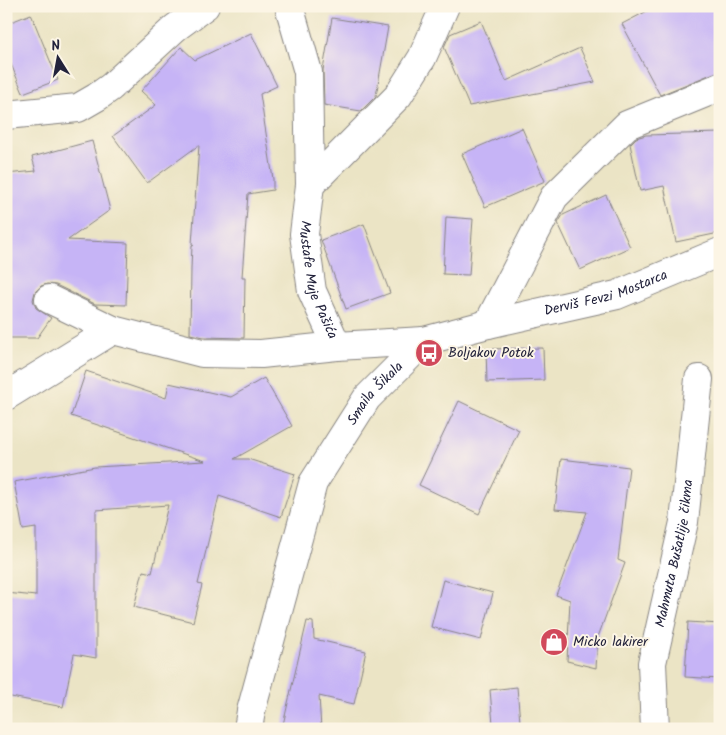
<svg xmlns="http://www.w3.org/2000/svg" width="726" height="735" font-family="Kalam,sans-serif">
	<style>
		.building { fill: #c6b4f6 }
		.lines { fill: none; stroke-linecap: round; stroke-linejoin: round }
		.minor-casing { stroke: #868380; stroke-width: 30 }
		.minor { stroke: #fff; stroke-width: 28 }
		.labels { text-anchor: middle; dominant-baseline: central; stroke-width: 4; stroke-linejoin: round; paint-order: stroke }
		.street-label { font-size: 14px; fill: #22223b; stroke: #fcf5e5 }
		.poi-label { font-size: 14px; fill: #22223b; stroke: #fcf5e5; text-anchor: start }
	</style>
	<rect width="100%" height="100%" fill="#fcf5e5"/>
	<filter id="ink" filterUnits="userSpaceOnUse"><feTurbulence type="fractalNoise" baseFrequency=".02" numOctaves="2"/><feDisplacementMap in="SourceGraphic" scale="10" xChannelSelector="R" yChannelSelector="G"/><feConvolveMatrix kernelMatrix="1 2 1 2 8 2 1 2 1" color-interpolation-filters="sRGB"/></filter>
	<filter id="wash" filterUnits="userSpaceOnUse"><feTurbulence type="fractalNoise" baseFrequency=".0096" numOctaves="4" result="noise"/><feDisplacementMap in="SourceGraphic" scale="20" xChannelSelector="R" yChannelSelector="G"/><feGaussianBlur stdDeviation="1.12" result="paint"/><feColorMatrix in="noise" values="0 0 0 0 0 0 0 0 0 0 0 0 0 0 0 0 0 1.4 0 .05"/><feComposite in="paint" operator="in"/></filter>
	<g filter="url(#wash)">
		<rect width="100%" height="100%" fill="#ebe4c5"/>
		<g id="blocks">
			<g class="building">
				<path d="M657,6H720V72L714,73L660,95L622,24Z"/>
				<path d="M31,14L58,80L23,93L6,52V24Z"/>
				<path d="M332,18L388,27L376,96L361,111L324,105L323,70Z"/>
				<path d="M481,21L506,81L580,48L595,82L469,106L444,47L450,34Z"/>
				<path d="M251,33L277,86L260,94L273,179V190L248,194L242,277H245L244,338L204,337L190,334L191,269L192,245H194L192,244L199,145L147,183L113,136L156,105L141,91L181,47L195,60Z"/>
				<path d="M522,128L545,181L485,207L462,154Z"/>
				<path d="M720,133L719,233L676,242L664,186L640,191L630,144L636,138L646,135Z"/>
				<path d="M92,141L110,210L68,240L128,243L126,305L95,304L56,285L47,284L41,286L35,292L33,300L36,308L51,318L37,338H6V174L36,171L32,157Z"/>
				<path d="M606,195L630,247L580,270L558,223L563,215Z"/>
				<path d="M446,217L473,219L469,275L443,274Z"/>
				<path d="M364,224L390,293L346,309L321,240Z"/>
				<path d="M543,348L544,380L487,382L486,349Z"/>
				<path d="M86,371L166,398L169,383L231,397L264,378L292,426L234,459H248L295,474L281,517L219,496L198,584L202,585L193,622L134,607L143,571L152,573L168,505L96,510V658L74,654L63,707L6,696V593L36,596V528L23,530L14,482L95,467L205,461L71,416Z"/>
				<path d="M459,401L519,430L479,514L419,485Z"/>
				<path d="M561,459L629,467L618,560L625,563L598,637L596,668L567,661L570,600L556,595L587,512L555,509Z"/>
				<path d="M443,580L493,593L481,640L431,627Z"/>
				<path d="M307,621L313,622L314,639L366,651L354,704L319,696L321,729H282Z"/>
				<path d="M688,622L720,624V679L685,677Z"/>
				<path d="M517,687L520,722L493,724L490,690Z"/>
			</g>
		</g>
	</g>
	<g filter="url(#ink)">
		<use href="#blocks" fill-opacity="0" stroke="#868380" stroke-width="1"/>
		<g class="lines">
			<g class="minor-casing">
				<g id="minor">
					<path id="s1" d="M289,6L308,72L310,185L304,234L312,291L337,346L424,341"/>
					<path d="M6,115L78,108L97,97L111,87L175,28L205,6"/>
					<path d="M310,185L398,96L422,58L445,6"/>
					<path d="M49,299L113,330L202,353L261,354L337,346"/>
					<path d="M488,324L554,197L627,125L720,87"/>
					<path d="M6,396L113,330"/>
					<path id="s2" d="M248,729L251,711L313,483L367,398L424,341L488,324L617,295L720,252"/>
					<path id="s3" d="M655,729L652,663L684,522L699,379"/>
				</g>
			</g>
			<use href="#minor" class="minor"/>
		</g>
	</g>
	<defs>
		<g id="bus-disc" transform="scale(1.4375)"><circle r="9.5" fill="#d1495b" stroke="#fcf5e5"/><path d="M-5-6H5V4H4V6H2V4H-2V6H-4V4H-5ZM-3.5-4V0h7V-4ZM-3.5 1.2v1.5H-2V1.2ZM2 1.2v1.5H3.5V1.2Z" fill="#fff"/></g>
		<g id="shop-disc" transform="scale(1.4375)"><circle r="9.5" fill="#d1495b" stroke="#fcf5e5"/><path d="M-5-2.5h2.3a2.7 3.5 0 0 1 5.4 0H5L5.5 6h-11ZM-1.5-2.5h3a1.5 2.3 0 0 0-3 0Z" fill="#fff"/></g>
	</defs>
	<g fill-rule="evenodd">
		<use href="#bus-disc" x="429" y="353"/>
		<use href="#shop-disc" x="554" y="642"/>
	</g>
	<g class="labels">
		<g class="street-label">
			<text stroke="none"><textPath href="#s1" startOffset="279">Mustafe Muje Pašića</textPath></text>
			<text stroke="none"><textPath href="#s2" startOffset="624">Derviš Fevzi Mostarca</textPath></text>
			<text stroke="none"><textPath href="#s2" startOffset="364">Smaila Šikala</textPath></text>
			<text stroke="none"><textPath href="#s3" startOffset="178">Mahmuta Bušatlije čikma</textPath></text>
		</g>
		<g class="poi-label">
			<text x="448" y="353">Boljakov Potok</text>
			<text x="573" y="642">Micko lakirer</text>
		</g>
	</g>
	<rect width="726" height="735" fill="none" stroke="#fcf5e5" stroke-width="25"/>
	<g transform="translate(58 58) rotate(349)" stroke="#fcf5e5" stroke-width="4" paint-order="stroke">
	<path d="M0-4L9 19L0 12L-9 19Z" fill="#22223b"/>
	<text y="-8" font-size="14" font-weight="bold" text-anchor="middle" fill="#22223b">N</text>
	</g>
</svg>
